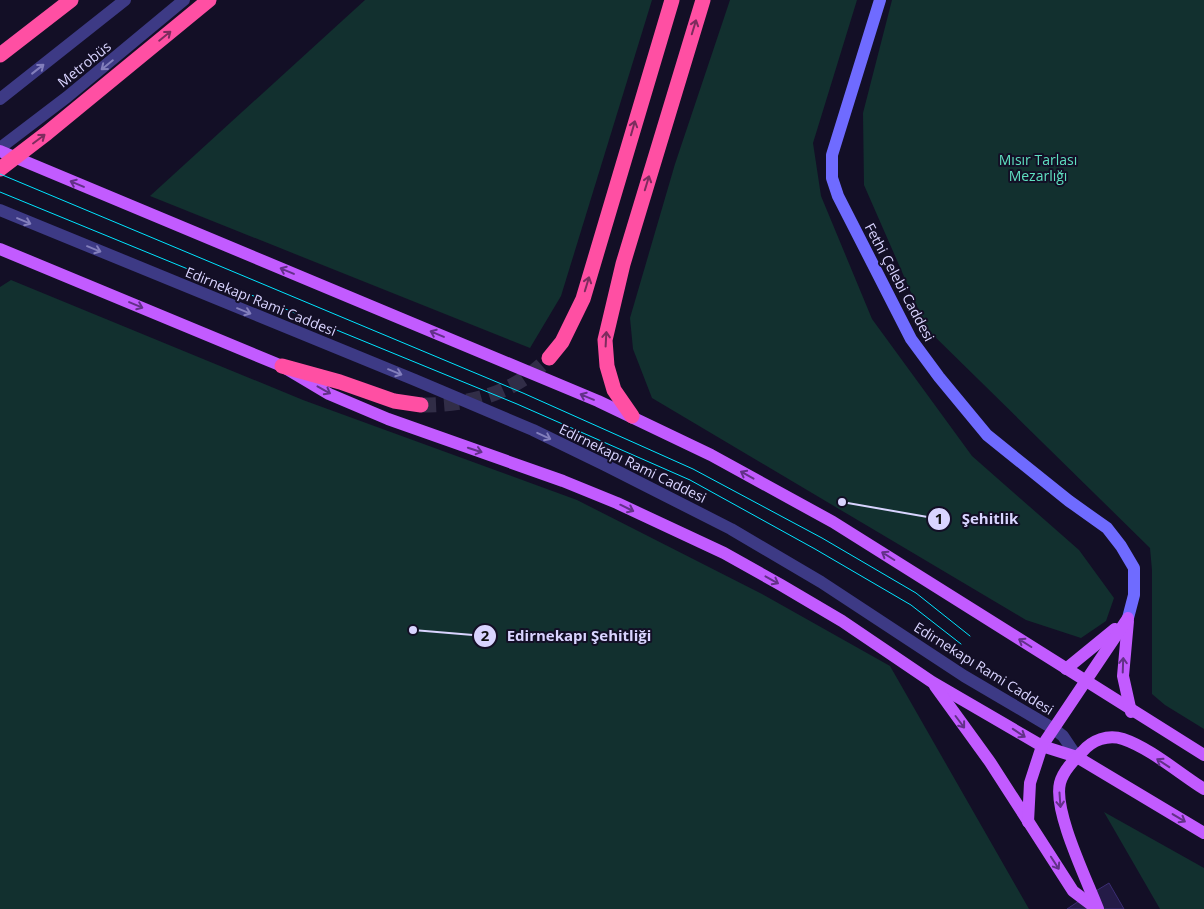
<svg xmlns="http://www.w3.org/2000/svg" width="1204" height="909" font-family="'Open Sans',sans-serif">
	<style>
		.green { fill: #12302f }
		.building { fill: #241b47; stroke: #3b2d73 }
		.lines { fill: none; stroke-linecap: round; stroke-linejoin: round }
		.highway-tunnel { stroke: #312d47; stroke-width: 15; stroke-dasharray: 15 8; stroke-linecap: butt }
		.lane { stroke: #3d3a85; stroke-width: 12 }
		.secondary { stroke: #6f6bff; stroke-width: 12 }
		.primary { stroke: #c25bff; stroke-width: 12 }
		.highway { stroke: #ff4fa3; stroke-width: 15 }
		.tram { stroke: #00e5ff; stroke-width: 1 }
		.oneway { stroke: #7d2c5e }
		.oneway2 { stroke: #837fbc }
		.oneway3 { stroke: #623188 }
		.labels { text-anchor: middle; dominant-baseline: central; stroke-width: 4; stroke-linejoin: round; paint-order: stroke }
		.street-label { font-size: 14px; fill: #d9d4ff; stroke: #130f26 }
		.park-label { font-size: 14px; fill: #5fe0c0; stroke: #130f26 }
		.leader { fill: none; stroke: #d9d4ff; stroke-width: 2 }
		.callout-dot { fill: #d9d4ff; stroke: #130f26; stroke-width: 2 }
		.mark-label { font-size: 15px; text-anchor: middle; font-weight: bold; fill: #111 }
		.callout-label { font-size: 15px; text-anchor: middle; font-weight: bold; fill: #d9d4ff; stroke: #130f26; stroke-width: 4; stroke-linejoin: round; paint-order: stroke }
	</style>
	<rect width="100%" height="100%" fill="#130f26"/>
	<g class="green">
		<path d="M365,0H652L561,296L530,348L150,196Z"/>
		<path d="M730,0H857L813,143L821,196L872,319L972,456L1079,550L1114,598L1106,621L1081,638L1026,620L652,398L633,349L630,318L675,164Z"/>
		<path d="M892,0H1204V729L1165,705L1152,694V570L1150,548L927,329L864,185L863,113Z"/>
		<path d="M11,280L303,400L577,500L762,594L890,666L1029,909H0V287Z"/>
		<path d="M1104,812L1204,868V909H1160Z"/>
	</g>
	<path class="building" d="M1109,883L1124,909H1067L1076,903Z"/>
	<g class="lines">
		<path class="highway-tunnel" d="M421,405C471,405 513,394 549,358"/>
		<g class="lane">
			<path d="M0,99L125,0"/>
			<path d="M0,148L67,97L184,0"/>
			<path d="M0,210L415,380L533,430L605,465L731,529L821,582L964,676L1054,729L1063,736L1077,757"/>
		</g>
		<path class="secondary" d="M880,0L832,155V178L838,196L911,339L939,377L987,435L1069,501L1107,528L1121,546L1134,568V595L1128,618"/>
		<g class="primary">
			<path d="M0,151L598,401L711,455L833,522L1204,755"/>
			<path d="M0,249L282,366L329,394L388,419L563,481L617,503L724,553L781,585L842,621L932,682L1042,746L1077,757L1204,833"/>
			<path d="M1128,621L1123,676L1131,712"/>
			<path d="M1066,669L1115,629"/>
			<path d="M935,686L990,762L1073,891L1097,909"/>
			<path d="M1028,822L1030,783L1042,746L1128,618"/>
			<path d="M1098,909C1087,880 1053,811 1060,783C1063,771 1074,760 1082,752C1092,740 1108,734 1123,739C1150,748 1180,774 1204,789"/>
		</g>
		<g class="highway">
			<path d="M0,55L71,0"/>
			<path d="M0,169L47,133L209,0"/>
			<path d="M549,358L562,342L583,299L672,0"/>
			<path d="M282,366L340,382L394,401L421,405"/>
			<path d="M632,416L614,390L607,366L605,340L623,264L703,0"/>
		</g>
		<g class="tram">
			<path d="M0,174L523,393L693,469L822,538L916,593L970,636"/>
			<path d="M0,192L517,404L690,480L815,549L911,605L961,644"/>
		</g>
	</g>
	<defs><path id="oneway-shaft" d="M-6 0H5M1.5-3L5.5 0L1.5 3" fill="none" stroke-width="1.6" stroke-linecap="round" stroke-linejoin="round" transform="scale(1.25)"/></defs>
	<g class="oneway">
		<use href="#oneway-shaft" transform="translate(694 27) rotate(-73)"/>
		<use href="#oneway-shaft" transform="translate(165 36) rotate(-39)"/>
		<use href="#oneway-shaft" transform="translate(633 128) rotate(-74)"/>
		<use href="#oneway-shaft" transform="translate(39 139) rotate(-37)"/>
		<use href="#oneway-shaft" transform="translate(647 183) rotate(-73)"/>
		<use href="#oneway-shaft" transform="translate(587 284) rotate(-73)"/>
		<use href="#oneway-shaft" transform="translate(606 339) rotate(-87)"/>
	</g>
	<g class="oneway2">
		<use href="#oneway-shaft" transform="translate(107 65) rotate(141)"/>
		<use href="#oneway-shaft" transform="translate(38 69) rotate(-38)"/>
		<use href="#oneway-shaft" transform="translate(24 221) rotate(23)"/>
		<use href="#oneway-shaft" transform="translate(94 249) rotate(22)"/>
		<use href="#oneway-shaft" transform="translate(244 311) rotate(22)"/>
		<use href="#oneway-shaft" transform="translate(395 372) rotate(22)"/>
		<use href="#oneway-shaft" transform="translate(544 436) rotate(25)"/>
	</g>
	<g class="oneway3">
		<use href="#oneway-shaft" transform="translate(77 184) rotate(-157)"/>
		<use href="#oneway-shaft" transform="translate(287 271) rotate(-157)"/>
		<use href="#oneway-shaft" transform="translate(136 305) rotate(23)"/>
		<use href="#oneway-shaft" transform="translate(437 334) rotate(-157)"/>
		<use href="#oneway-shaft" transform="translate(324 390) rotate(29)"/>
		<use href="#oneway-shaft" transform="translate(587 397) rotate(-157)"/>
		<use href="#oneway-shaft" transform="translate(475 450) rotate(18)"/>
		<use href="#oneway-shaft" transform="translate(747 475) rotate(-151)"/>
		<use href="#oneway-shaft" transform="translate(627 508) rotate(26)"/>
		<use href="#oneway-shaft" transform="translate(888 556) rotate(-148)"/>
		<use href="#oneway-shaft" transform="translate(772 580) rotate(29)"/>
		<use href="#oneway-shaft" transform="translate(1025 643) rotate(-148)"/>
		<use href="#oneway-shaft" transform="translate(1123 665) rotate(-88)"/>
		<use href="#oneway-shaft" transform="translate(960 722) rotate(53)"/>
		<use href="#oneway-shaft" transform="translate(1019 733) rotate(34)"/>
		<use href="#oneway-shaft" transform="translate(1163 763) rotate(-147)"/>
		<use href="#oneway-shaft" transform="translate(1060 800) rotate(86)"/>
		<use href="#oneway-shaft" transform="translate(1179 818) rotate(31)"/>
		<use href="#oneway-shaft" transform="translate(1055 863) rotate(57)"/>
	</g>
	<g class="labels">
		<g class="street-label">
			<text transform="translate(84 64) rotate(-39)">Metrobüs</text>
			<text transform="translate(900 282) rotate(62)">Fethi Çelebi Caddesi</text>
			<text transform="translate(261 301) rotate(22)">Edirnekapı Rami Caddesi</text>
			<text transform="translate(633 463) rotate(26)">Edirnekapı Rami Caddesi</text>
			<text transform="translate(984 668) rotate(32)">Edirnekapı Rami Caddesi</text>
		</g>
		<g class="park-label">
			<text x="1038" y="159">Mısır Tarlası<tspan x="1038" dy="16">Mezarlığı</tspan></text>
		</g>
	</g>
	<path class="leader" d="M842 502L939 519M413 630L485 636"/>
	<g class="callout-dot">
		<circle cx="842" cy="502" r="5"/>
		<circle cx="413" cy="630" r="5"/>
		<circle cx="939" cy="519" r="12"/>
		<circle cx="485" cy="636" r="12"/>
	</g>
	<g class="mark-label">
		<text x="939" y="524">1</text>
		<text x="485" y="641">2</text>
	</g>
	<g class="callout-label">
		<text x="990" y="524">Şehitlik</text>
		<text x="579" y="641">Edirnekapı Şehitliği</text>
	</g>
</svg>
